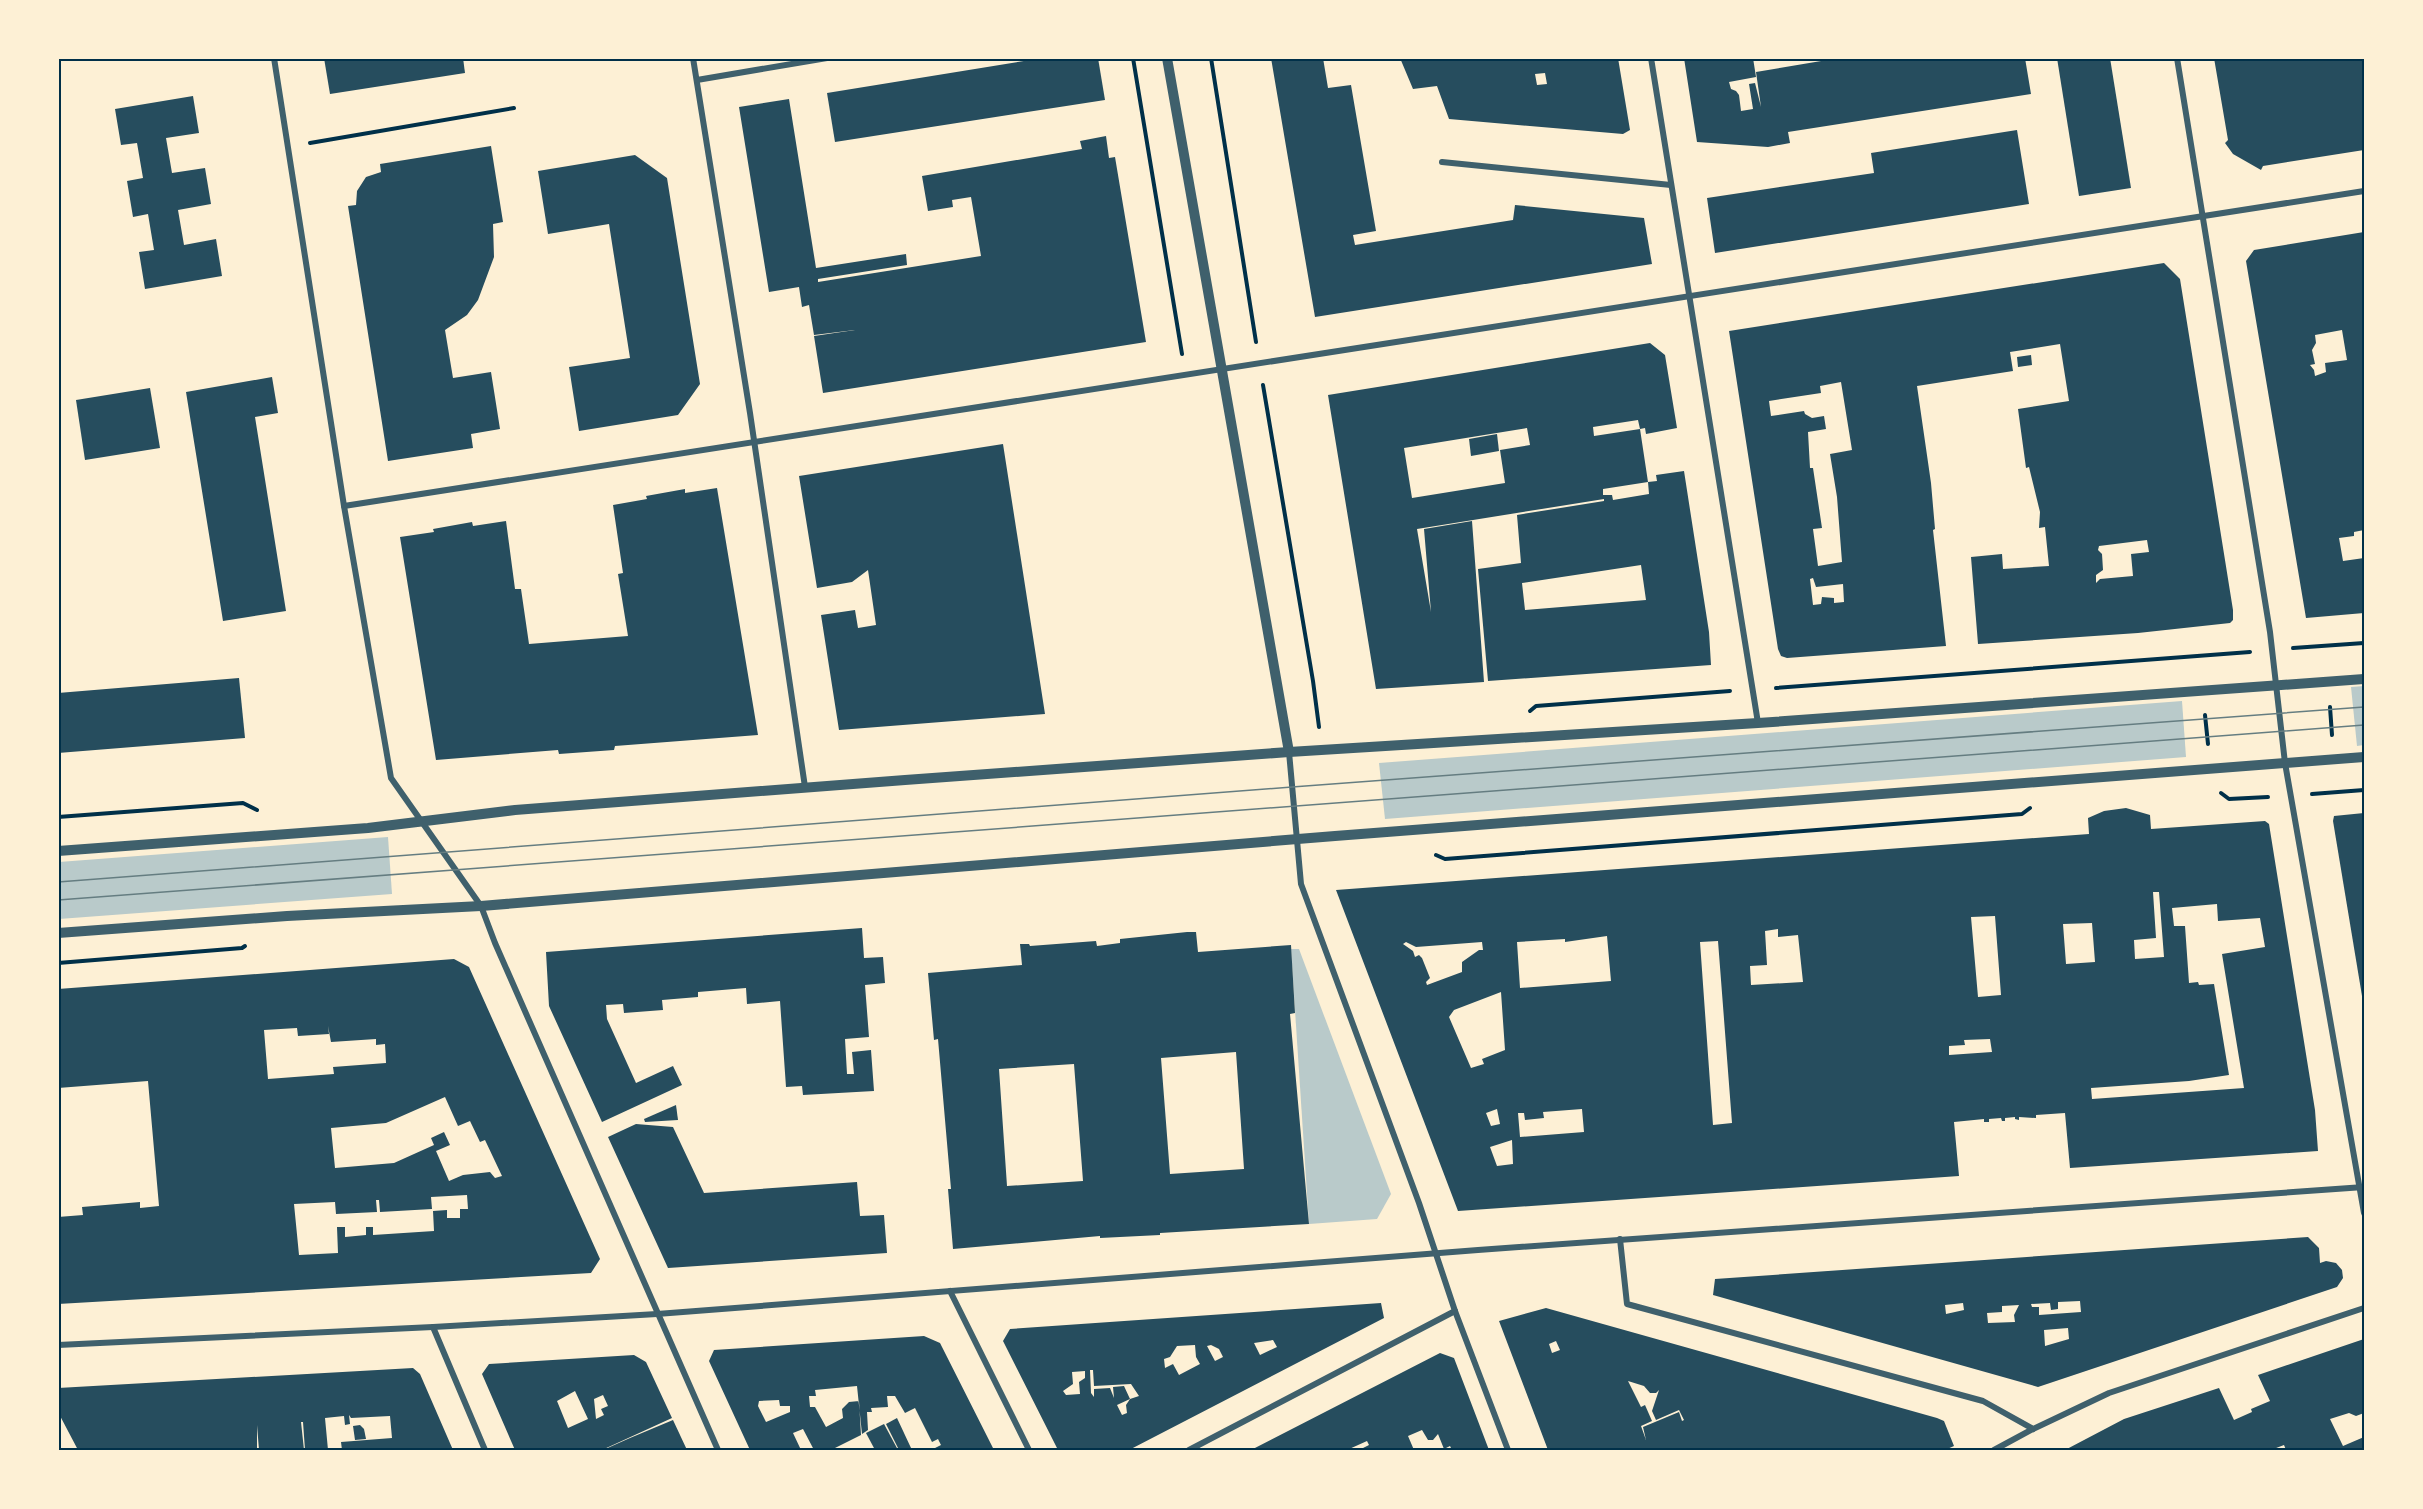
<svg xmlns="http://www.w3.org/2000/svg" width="2423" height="1509" font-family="'Varela Round',sans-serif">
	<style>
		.green { fill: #b9caca }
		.building { fill: #264d5e; fill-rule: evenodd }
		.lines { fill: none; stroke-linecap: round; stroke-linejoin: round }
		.path { stroke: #003049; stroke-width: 4 }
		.minor { stroke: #3f606c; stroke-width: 6 }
		.tertiary { stroke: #3f606c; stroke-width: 10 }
		.tram { stroke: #657d81; stroke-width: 1.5 }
		.neatline { fill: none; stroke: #003049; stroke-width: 2 }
	</style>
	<rect width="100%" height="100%" fill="#fdf0d5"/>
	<g class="green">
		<path d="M2364,686V745L2357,746L2351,687Z"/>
		<path d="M2182,701L2186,757L1385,819L1379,763Z"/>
		<path d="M388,837L392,894L59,919V862Z"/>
		<path d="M1291,949H1299L1391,1194L1377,1219L1309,1224Z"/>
	</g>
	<g class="building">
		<path d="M324,58H463L465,73L330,94Z"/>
		<path d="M1042,58H1098L1105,100L835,142L827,93Z"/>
		<path d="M1271,58H1323L1328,88L1351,85L1376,231L1353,235L1355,245L1513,220L1515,205L1644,218L1652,264L1315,317Z"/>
		<path d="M1400,58H1618L1630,130L1623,134L1449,119L1437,86L1413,89ZM1545,73L1547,84L1537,85L1535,74Z"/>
		<path d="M1684,58H1753L1756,77L1729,82L1731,89L1736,91L1739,95L1741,111L1753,109L1749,84L1755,83L1761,107L1756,72L1839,58H2025L2031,94L1788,132L1790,143L1768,147L1697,142Z"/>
		<path d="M2057,58H2110L2131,188L2079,196Z"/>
		<path d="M2214,58H2364V150L2263,166L2261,170L2233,154L2225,143L2228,140Z"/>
		<path d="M193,96L199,133L166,138L172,173L205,168L211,204L178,210L184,245L216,239L222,276L145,289L139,252L154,250L148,214L133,217L127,181L143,178L137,143L121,145L115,109Z"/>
		<path d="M789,99L816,268L906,254L907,265L818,279V282L981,256L971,197L952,200L953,207L928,211L922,176L1082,149L1080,141L1106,136L1109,158L1115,157L1146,342L823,393L814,336L855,330L814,335L809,305L802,307L799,287L769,292L739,107Z"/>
		<path d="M2017,130L2029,204L1715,253L1707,198L1874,173L1871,153Z"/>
		<path d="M491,146L503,222L493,224L494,257L478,300L467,315L445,330L453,378L491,372L500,429L471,434L473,448L388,461L348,206L356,205L357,191L366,177L381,172L380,164Z"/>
		<path d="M635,155L667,178L700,384L678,415L579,431L569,367L630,358L609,224L548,234L538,171Z"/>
		<path d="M2364,232V530L2354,532V536L2339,538L2343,561L2364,558V613L2306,618L2246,261L2254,250ZM2342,330L2347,360L2325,363L2326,372L2315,376L2314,370L2310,365L2315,364L2312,350L2316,343L2315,335Z"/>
		<path d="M2164,263L2180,279L2233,610V620L2230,623L2138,633L1978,644L1971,557L2002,554L2003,569L2049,566L2045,527L2039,528L2040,512L2029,467L2026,468L2018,409L2069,401L2060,344L2010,352L2013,371L1917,386L1931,483L1935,529L1933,530L1946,646L1787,658L1781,656L1778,649L1729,331ZM1841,382L1852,450L1830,454L1837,497L1842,562L1818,566L1813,529L1822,528L1813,468H1810L1808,432L1826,429L1824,416L1812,418L1805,414L1804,411L1771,416L1769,401L1821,393L1820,386ZM2147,540L2149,552L2131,554L2133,576L2100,579L2096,583V575L2103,570L2102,554L2098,550L2099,546ZM1813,578L1816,587L1843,584L1844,602L1834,603V598L1822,597L1821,604L1813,605L1810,579Z"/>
		<path d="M1650,343L1665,355L1677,428L1646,434L1645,428L1640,429L1638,420L1593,427L1594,436L1640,429L1648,482L1603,489V495H1612L1613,500L1649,494L1648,482L1657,481L1656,475L1684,471L1709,632L1711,665L1488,681L1478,569L1521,563L1517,515L1604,501V499L1417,529L1431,612L1424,529L1472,521L1484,682L1376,689L1328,395ZM1527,428L1530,445L1500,450L1505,483L1412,498L1404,448ZM1641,565L1646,600L1525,610L1522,583Z"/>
		<path d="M2031,355L2032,365L2018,367L2017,357Z"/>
		<path d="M272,377L278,413L255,417L286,611L223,621L186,392Z"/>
		<path d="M150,388L160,448L85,460L76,400Z"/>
		<path d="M1497,434L1499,451L1471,456L1469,439Z"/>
		<path d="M1003,444L1045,714L839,730L821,615L855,610L858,628L876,625L868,570L852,582L817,588L799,476Z"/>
		<path d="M717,488L758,735L615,746L614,750L559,754L558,750L436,760L400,537L434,532L433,529L472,522L473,526L506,521L515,589H521L529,644L628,636L618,574L623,573L613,505L647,499L646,496L685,489V493Z"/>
		<path d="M239,678L245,738L58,753V693Z"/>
		<path d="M2126,808L2150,815L2151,829L2265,821L2269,824L2315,1110L2318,1151L2070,1168L2065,1113L2036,1115V1118L2019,1117V1120L2015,1119V1117L2005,1118V1121H2002L2001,1118L1989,1119V1122H1984V1119L1954,1122L1959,1176L1458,1211L1336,890L2089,834L2088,818L2104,811ZM2153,892H2159L2164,957L2135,959L2134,940L2156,938ZM2217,904L2218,921L2260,918L2265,947L2222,954L2244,1088L2092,1099L2091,1088L2189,1081L2229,1075L2214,984L2199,985L2198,982L2189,983L2185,926H2174L2172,908ZM1995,916L2001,995L1978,997L1971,917ZM2092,923L2095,962L2066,964L2063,924ZM1778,929V937L1798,935L1803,982L1751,985L1750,966L1767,965L1765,931ZM1607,936L1611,981L1520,988L1517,942L1565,939V942ZM1718,941L1732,1123L1713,1125L1700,942ZM1406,942L1416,947L1482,942L1483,950H1479L1462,962V972L1427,985L1426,982L1430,978L1422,958L1419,955L1415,957L1413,951L1403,944ZM1501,992L1505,1050L1482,1059L1484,1064L1471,1068L1449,1017L1454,1010ZM1990,1039L1992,1052L1949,1055V1046L1965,1045L1964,1040ZM1497,1109L1500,1124L1491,1126L1486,1113ZM1582,1109L1584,1132L1520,1137L1518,1113H1524L1525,1120L1544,1118L1543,1112ZM1512,1140L1513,1164L1497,1166L1490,1147Z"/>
		<path d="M2364,813V1002H2363L2333,821L2334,816Z"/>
		<path d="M862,928L864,958L883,957L885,983L865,985L869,1037L845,1039L847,1074H854L852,1052L871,1050L874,1091L803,1095L802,1086L786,1087L780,1001L747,1004L746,988L698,992V997L662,1000L663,1010L624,1013L623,1004L606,1005L607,1019L636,1083L673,1066L682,1085L602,1122L549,1006L546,952Z"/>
		<path d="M1187,932H1196L1198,952L1291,945L1295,1013L1290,1014L1309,1224L1160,1233V1235L1100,1238V1236L953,1249L948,1189H951L938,1039L934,1040L928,973L1022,965L1020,944H1029L1030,946L1096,941L1097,946L1120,943V939ZM1236,1052L1244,1169L1170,1174L1161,1058ZM1074,1064L1083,1181L1007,1186L999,1069Z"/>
		<path d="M454,959L469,967L600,1259L591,1273L58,1304V1217L83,1215L82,1207L140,1202V1208L159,1206L148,1081L58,1088V989ZM328,1026L331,1042L376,1039V1045L385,1044L386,1063L333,1067L334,1074L268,1079L264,1030L297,1028L298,1036L329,1034ZM445,1097L458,1126L470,1121L480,1142L485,1140L502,1176L495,1178L490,1172L463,1175L449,1181L436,1151L450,1145L444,1132L431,1138L434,1145L394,1163L335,1168L331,1128L386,1123ZM467,1195L468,1209H460V1218H447V1210L433,1211L434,1231L373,1235V1227H366V1235L345,1237V1227H337L338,1253L299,1255L294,1204L335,1202L336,1214L377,1212L376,1200H379L380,1212L432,1209L431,1197Z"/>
		<path d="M676,1105L678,1120L645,1122L644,1119Z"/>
		<path d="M636,1124L673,1127L704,1193L857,1182L860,1216L884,1215L887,1253L668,1268L608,1137Z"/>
		<path d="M2308,1237L2319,1248L2320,1263L2326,1261L2336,1263L2342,1270L2343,1278L2337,1287L2038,1387L1713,1295L1715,1279ZM2080,1301L2081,1312L2039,1315V1307H2032L2031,1304L2050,1303L2051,1310L2058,1309V1302ZM1963,1303L1964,1310L1946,1314L1945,1305ZM2019,1305L2014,1315L2015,1322L1988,1323L1987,1313L2002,1312V1306ZM2068,1328L2069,1339L2045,1346L2044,1330Z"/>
		<path d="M1381,1303L1384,1318L1129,1450H1058L1003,1341L1010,1329ZM1273,1340L1277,1347L1260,1355L1254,1343ZM1195,1345L1196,1357L1200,1364L1179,1375L1173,1364L1165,1368L1164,1359L1170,1357L1177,1346ZM1211,1345L1219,1349L1223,1357L1215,1361L1207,1346ZM1090,1370H1093L1094,1386L1131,1384L1139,1396L1130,1399L1124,1386L1113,1387L1114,1398L1110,1388L1094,1389V1397L1091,1393ZM1085,1371V1378L1079,1382L1080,1394L1066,1395L1063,1391L1073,1384L1072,1372ZM1130,1399L1126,1405L1127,1413L1122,1415L1117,1405Z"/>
		<path d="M1546,1308L1937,1418L1944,1421L1954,1446L1945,1450H1548L1499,1321ZM1556,1341L1560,1350L1552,1353L1549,1344ZM1628,1381L1644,1386L1650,1393H1656L1659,1390L1652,1411L1656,1420L1679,1410L1684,1420L1682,1421L1679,1412L1643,1427L1646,1440L1641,1426L1652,1421L1645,1405L1641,1407Z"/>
		<path d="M924,1336L940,1343L994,1450H936L935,1448L941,1445L938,1439L932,1442L915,1408L905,1413L895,1396H887L888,1407L871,1408L872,1412H867L868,1430L862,1434L857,1386L815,1390L816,1396H809L810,1407H815L826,1427L843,1418L842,1409L849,1402L859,1401L861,1435L831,1450H814L803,1429L793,1433L801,1450H750L709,1361L714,1350ZM779,1400L780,1406H790V1412L766,1422L758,1406L759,1401Z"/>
		<path d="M2364,1339V1413L2356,1416L2349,1413L2330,1419L2343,1446L2364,1437V1450H2286L2284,1445L2271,1450H2065L2124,1419L2219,1388L2234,1420L2252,1412L2251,1409L2270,1401L2258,1375Z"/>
		<path d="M1440,1353L1454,1358L1489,1450H1452L1450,1446L1444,1449L1438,1434L1433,1440H1428L1422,1430L1408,1436L1414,1450H1359L1369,1445L1367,1441L1347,1450H1251Z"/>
		<path d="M634,1355L646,1362L672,1418L602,1450H515L482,1374L489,1364ZM575,1391L588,1419L568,1428L557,1401ZM603,1395L608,1406L601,1409L604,1415L596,1419L594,1399Z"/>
		<path d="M413,1368L420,1374L453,1450H342L341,1442L392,1438L390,1416L351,1418L349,1415L350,1424L345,1425L344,1416L325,1418L328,1450H305L303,1422H301L304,1450H259L257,1425V1450H78L58,1412V1388Z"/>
		<path d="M897,1418L911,1448L906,1450H899L886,1424Z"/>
		<path d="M673,1420L687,1450H603L630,1438Z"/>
		<path d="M884,1424L898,1450H875L866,1433Z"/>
		<path d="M360,1425L364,1429L366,1439L355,1440L353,1426Z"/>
	</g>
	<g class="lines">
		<g class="path">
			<path d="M1133,58L1182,354"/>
			<path d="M1211,58L1256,342"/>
			<path d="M310,143L514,108"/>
			<path d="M1263,385L1313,681L1319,727"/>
			<path d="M2293,648L2364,643"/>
			<path d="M1776,688L2250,652"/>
			<path d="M2330,707L2332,735"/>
			<path d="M1530,711L1536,706L1730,691"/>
			<path d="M2205,715L2208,744"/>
			<path d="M2221,793L2229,799L2268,797"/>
			<path d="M2312,794L2364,790"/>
			<path d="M58,817L243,803L257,810"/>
			<path d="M1436,855L1445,859L2022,814L2030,808"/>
			<path d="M58,963L242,948L245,946"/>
		</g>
		<g class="minor">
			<path d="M274,58L344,506L391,778L481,906L495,943L718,1450"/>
			<path d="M693,58L750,413L805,787"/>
			<path d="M1651,58L1758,723"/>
			<path d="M2177,58L2270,632L2285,763L2364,1213"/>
			<path d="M697,80L827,58"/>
			<path d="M1442,162L1671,185"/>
			<path d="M344,506L2364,191"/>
			<path d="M1289,752L1301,884L1419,1203L1455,1311L1508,1450"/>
			<path d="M1620,1239L1627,1304L1983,1401L2033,1429"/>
			<path d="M950,1291L1029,1450"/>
			<path d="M433,1327L485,1450"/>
			<path d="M58,1345L433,1327L657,1314L1478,1250L2364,1187"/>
			<path d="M1189,1450L1455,1311"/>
			<path d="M1994,1450L2033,1429L2109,1393L2364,1308"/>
		</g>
		<g class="tertiary">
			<path d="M1167,58L1289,752"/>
			<path d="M58,851L368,828L515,810L905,780L1289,752L1758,723L2364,679"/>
			<path d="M58,933L287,916L481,906L1335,836L2364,757"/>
		</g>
		<g class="tram">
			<path d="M58,882L1292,787L2364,707"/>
			<path d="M58,900L2364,725"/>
		</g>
	</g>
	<rect width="2423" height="1509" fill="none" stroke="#fdf0d5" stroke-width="120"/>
	<rect x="60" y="60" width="2303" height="1389" class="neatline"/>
</svg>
